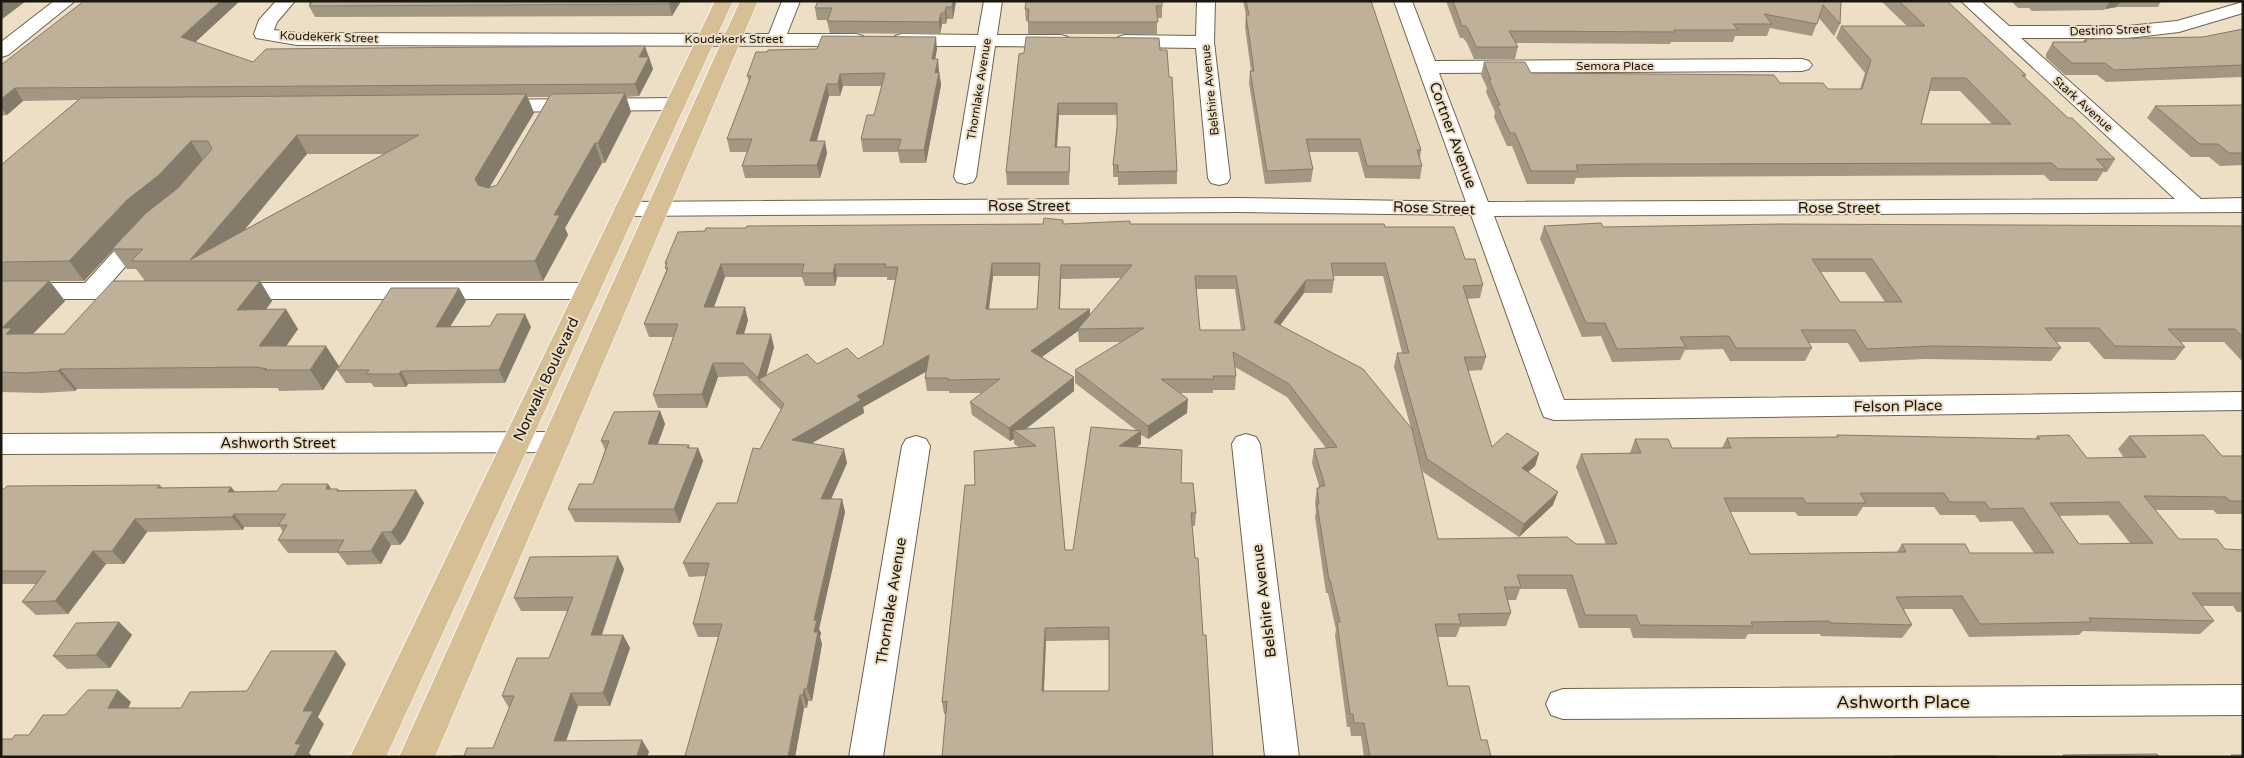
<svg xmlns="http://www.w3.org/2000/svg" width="2244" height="758" font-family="'Varela Round',sans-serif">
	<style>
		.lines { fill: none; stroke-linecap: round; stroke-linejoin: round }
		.minor-casing { stroke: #70634e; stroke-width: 2 }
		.major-casing { stroke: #fff; stroke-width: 1 }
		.minor { fill: #fff; fill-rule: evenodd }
		.major { fill: #d6be95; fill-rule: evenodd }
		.wall { fill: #a39784; fill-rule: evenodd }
		.shaded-wall { fill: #857b6b }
		.building { fill: #beb099; stroke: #857b6b; fill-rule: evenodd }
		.labels { text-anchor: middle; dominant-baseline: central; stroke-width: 4; stroke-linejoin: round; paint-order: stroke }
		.far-street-label { font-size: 12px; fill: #1b160e; stroke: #eddec6 }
		.street-label { font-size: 15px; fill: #1b160e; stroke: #eddec6 }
		.near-street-label { font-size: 18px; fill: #1b160e; stroke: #eddec6 }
	</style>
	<rect width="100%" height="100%" fill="#eddec6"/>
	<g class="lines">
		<g class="minor-casing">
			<g id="minor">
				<path d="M54,1H75L8,55L1,57V42Z"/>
				<path d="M276,1H295L277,22L274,30L297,33L769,34L782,1H800L787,34H856L863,36L865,40L863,44L856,46L297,45L256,38L254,34L259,20Z"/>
				<path d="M984,1H1002L997,35H1061L1068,37L1070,41L1068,45L1061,47L995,46L976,177L973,182L965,184L957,182L954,177L976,46H902L895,44L893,40L895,36L902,34L978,35Z"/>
				<path d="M1197,1H1215L1214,42L1230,178L1227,183L1219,185L1211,183L1208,178L1196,48L1125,47L1118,45L1116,41L1118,37L1125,35L1196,36Z"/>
				<path d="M1394,1H1412L1435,61L1802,59L1809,61L1812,65L1809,69L1802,71L1439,73L1488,202L2175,199L1961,1H1981L2009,26H2128L2177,21L2243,2V13L2179,32L2128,38H2021L2201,199L2243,198V212L1494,216L1564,400L2243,392V410L1554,420L1544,417L1541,410L1471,215L1238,212L626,216L618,214L615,209L618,204L626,202L1238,198L1466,202Z"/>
				<path d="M675,98L682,100L685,104L682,108L675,110L496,112L489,110L486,106L489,102L496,100Z"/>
				<path d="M144,225L152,227L155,232L111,283H138L147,285L150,291L147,297L138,299H1V283H85L136,227Z"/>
				<path d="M229,283H587L596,285L599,291L596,297L587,299H229L220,297L217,291L220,285Z"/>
				<path d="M555,432L565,435L569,442L565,449L555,452L1,454V434Z"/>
				<path d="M1246,434L1256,437L1260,444L1299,757H1265L1232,444L1236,437Z"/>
				<path d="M916,436L926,439L930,446L883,757H849L902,446L906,439Z"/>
				<path d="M2243,685V715L1563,719L1551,715L1546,704L1551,693L1563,689Z"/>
			</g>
		</g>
		<g class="major-casing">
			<g id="major">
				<path d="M715,1H733L386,757H350Z"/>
				<path d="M740,1H758L435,757H399Z"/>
			</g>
		</g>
		<use href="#minor" class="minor"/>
		<use href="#major" class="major"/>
	</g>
	<g class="wall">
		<path d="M308,1H681L672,16L315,17L309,6L310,5Z"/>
		<path d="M956,1L953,19H947L946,24H942L940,34L830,33L827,21L828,20H817L815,8Z"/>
		<path d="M1243,1H1371L1421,150L1420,158L1422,166L1420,179L1365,178L1358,152H1309L1313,169L1311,182L1265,184L1249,83L1250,71H1251L1245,27L1246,15Z"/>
		<path d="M1446,1H1841L1840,24L1834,36L1819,18L1812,36L1770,28L1767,36H1735L1733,42H1671L1670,44L1516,43L1518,47L1515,59H1474L1467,43L1463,38H1460Z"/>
		<path d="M1881,1H1947L2026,75L2025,78L2068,118L2115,159L2107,172H2103L2097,181H2050L2044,175L1625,177L1576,178L1574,184H1527L1512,146H1507L1494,117L1495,112L1486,92L1487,88L1481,75L1484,62L1531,73L1780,83L1828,89H1860L1865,73L1836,38L1841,26H1907ZM1930,91H1960L1992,124H1921Z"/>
		<path d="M2011,1H2161L2158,7H2117L2105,9L2104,10L2032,11L2029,8H2018Z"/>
		<path d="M1162,6V18H1157V34H1028V21H1026L1025,9Z"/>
		<path d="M2243,29V77L2106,82L2097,75H2065L2046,58V54L2053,42H2083L2085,39L2203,37Z"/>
		<path d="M196,42L253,62L649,57L653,69L639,96L626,97L631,112L605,163H602L565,228L568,235L543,281H260L272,301L266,310L298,329L286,346L339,366L323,390L279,391L278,388H270L77,389L75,391L42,393L1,392V165L78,100L23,101L7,115H4L1,117V65ZM528,97H549L497,185L489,188L534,113ZM307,154H384L244,230ZM113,250L127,269H136L145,281L64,334H33L65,301L50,281H84Z"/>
		<path d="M937,49L935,59L939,71L941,85L926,163H900L898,152H863L861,139L874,115L882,86H843L840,96H829L817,141L827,153L820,178H745L742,166L747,152H730L727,139L749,82L747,76Z"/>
		<path d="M1160,50L1177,171V184L1118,185V177H1113V165L1117,127V115H1059L1057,147L1070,159L1069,185H1007L1006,172L1019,54Z"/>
		<path d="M2243,105V165L2220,166L2209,157H2191L2147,118L2155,106Z"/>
		<path d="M1063,224L1385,227L1465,259L1483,285L1480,298L1467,299L1486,357L1482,370L1468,371L1492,447L1539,453L1535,466L1528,472L1553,505L1519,537L1423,472L1417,451L1438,539L1576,544H1606L1576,467L1581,454L1630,453L1635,439L1672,448H1722L1727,438L1836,437L1837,435L2035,439L2037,436L2087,458H2124L2118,449L2129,436L2222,456H2243V514H2217L2213,510H2155L2179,539L2225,549L2243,550V612H2237L2233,606H2202L2214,621L2200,634L2083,631L2079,635L1969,637L1952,609H1904L1912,625L1902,638L1821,636L1820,634H1748L1745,639L1633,638L1630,628H1579L1566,589H1520L1516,600H1508L1511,613L1506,626L1460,627L1456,637H1438L1448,686L1491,757H1364L1361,736H1351L1350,727H1347L1335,635L1336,630L1328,593H1326L1315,517L1316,511L1315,502L1317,488H1319V486L1312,463L1314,449L1326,448L1287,397L1235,367L1236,376L1235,390H1213V393H1179L1187,413L1148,439L1141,435V444L1137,447L1181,483L1196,513L1195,526H1192L1203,635L1213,757L944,714L942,702L975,485L1019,447L1014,444V439L1010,441L972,415L970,402L982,393H949V391H927L925,378L926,371L863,407L864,413L812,443L847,463L831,499H842L845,512L819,629L821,633L820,637L822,644L812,701H808L807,708H804L795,757H452L464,756L493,748L509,708L502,696L549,658L568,611H521L514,598L624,569L602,635H623L630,648L610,706H578L566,741L642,740L649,752L647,756H685L719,637H698L693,624L706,576L689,577L683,563L737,503L760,449L781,410L763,392L762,390V391L747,376L718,377L707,408H658L653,395L674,337H649L644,324L666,271L665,263L705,231L746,228ZM993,276H1039L1037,309H989ZM1334,276H1383L1402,353H1397L1394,367L1411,428L1280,325L1304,293H1332L1334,280ZM725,277H802L805,286H835L837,277H887V280H895L883,345L858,359L817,364L766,375L774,347L744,334L748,320L714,307ZM1121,278L1090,315V309H1060L1061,279ZM1196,289H1235L1241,330H1200ZM1078,331L1079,342H1122L1075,370V383L1136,430L1073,550H1065L1054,427L1025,430L1074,391V377L1042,357ZM1863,507H1934L1940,515H1975L1980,522L2012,521L2034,553H1970L1902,544L1897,552L1750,554L1730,512H1795L1798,516H1857ZM2108,515L2130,543L2079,544L2059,516ZM1109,640V691H1044L1046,641Z"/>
		<path d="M1544,226L1603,227L2243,226V360H2241L2224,342H2181L2185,347L2175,360L2104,359L2089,342H2056L2061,348L2051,361L1925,359L1860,362L1848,343H1809L1812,348L1805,361H1730L1723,349L1685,350L1680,360L1612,362L1601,336L1582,337L1540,239ZM1821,272H1865L1885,302H1840Z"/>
		<path d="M459,288L466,301L450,326L531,327L505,383L408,384L406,387H374L371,383H346L337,370Z"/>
		<path d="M660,411L665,424L658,444L689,445L690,448H698L703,461L680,523L575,522L568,509L593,484L605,450L601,441Z"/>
		<path d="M160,485L163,488L231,487L235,492L277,491L331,489L340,490H416L424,503L405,539L400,545H391L381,564L347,565L338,553H288L278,540L283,532L280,527H244L243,530H238L147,532L124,564H106L68,614L36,615L22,602L36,584H1V489Z"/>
		<path d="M119,622L132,635L110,668L67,669L53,656Z"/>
	</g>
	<g class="shaded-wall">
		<path d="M2,1H26L1,20V2Z"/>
		<path d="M221,1H240L188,49L181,37Z"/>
		<path d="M671,1H681L672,16L669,4Z"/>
		<path d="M953,1H956L953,19L952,7Z"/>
		<path d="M2110,1H2121L2117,7L2105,9Z"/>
		<path d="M946,7L947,19L946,24L945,13Z"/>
		<path d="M941,13L942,24L940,34L939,22Z"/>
		<path d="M936,37L937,49L933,71L932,59Z"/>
		<path d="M645,46L653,69L639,96L635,84L639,57Z"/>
		<path d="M938,59L939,71L936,85L935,73Z"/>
		<path d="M939,72L941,85L926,163L924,150Z"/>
		<path d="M840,74L843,86L840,96L838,84Z"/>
		<path d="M827,84L829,96L813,153L810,141Z"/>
		<path d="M15,88L23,101L7,115L1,107V99Z"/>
		<path d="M625,93L631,112L605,163L598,143Z"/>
		<path d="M526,94L534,113L483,198L475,179Z"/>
		<path d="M1058,103L1059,115L1056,159L1055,147Z"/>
		<path d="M297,135L307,154L219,261L190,260Z"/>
		<path d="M191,141L203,160L172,195L112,249L113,250L84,281L69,261L127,200Z"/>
		<path d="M825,141L827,153L820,178L817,165Z"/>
		<path d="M595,143L602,163L565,228L568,235L543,281L535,261L554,215Z"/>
		<path d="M992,263L993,276L987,322L986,309Z"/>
		<path d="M721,264L725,277L709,320L704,307Z"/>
		<path d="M835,264L837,277L835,286L833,273Z"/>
		<path d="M1061,265V279L1059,322V309Z"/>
		<path d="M1306,280L1304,293L1273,335L1274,322Z"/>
		<path d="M49,281L65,301L24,343L6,334L2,328Z"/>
		<path d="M260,281L272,301L250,330L237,310Z"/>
		<path d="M459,288L466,301L442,340L436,327Z"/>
		<path d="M745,307L748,320L740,347L736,334Z"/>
		<path d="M286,309L298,329L272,367L259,346Z"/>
		<path d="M1090,309V322L1078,329V331L1032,364L1031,351Z"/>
		<path d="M525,314L531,327L505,383L499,370Z"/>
		<path d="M771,334L774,347L764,384L759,379L762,390V391L758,378Z"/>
		<path d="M326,346L339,366L323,390L310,370Z"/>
		<path d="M929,355L931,369L863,407L864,413L795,453L792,440L857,396Z"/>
		<path d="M713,363L718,377L707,408L702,394Z"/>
		<path d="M60,369L77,389L75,391L58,371Z"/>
		<path d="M401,371L408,384L406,387L399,374Z"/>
		<path d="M1074,377V391L1019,434L1013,430L1014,439L1010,441L1009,428Z"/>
		<path d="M1188,399L1187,413L1148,439V426Z"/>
		<path d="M660,411L665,424L653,457L648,444Z"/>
		<path d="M1141,431V444L1119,459V446Z"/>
		<path d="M698,448L703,461L680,523L674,509Z"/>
		<path d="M844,449L847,463L825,513L821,499Z"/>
		<path d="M1539,453L1535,466L1517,482L1522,468Z"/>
		<path d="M328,484L337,497L326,489Z"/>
		<path d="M231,487L242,500L228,492Z"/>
		<path d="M416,490L424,503L405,539L400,545L391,532Z"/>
		<path d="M1558,492L1553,505L1519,537L1524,524Z"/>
		<path d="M842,499L845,512L819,629L821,633L820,637L822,644L812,701L807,689L814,620Z"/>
		<path d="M234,514L244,527L243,530L232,517Z"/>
		<path d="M135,519L147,532L124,564L112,551Z"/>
		<path d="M382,532L391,545L381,564L371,551Z"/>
		<path d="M93,551L106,564L68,614L55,601Z"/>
		<path d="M618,556L624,569L597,648L591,635Z"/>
		<path d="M119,622L132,635L110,668L96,655Z"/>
		<path d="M1045,628L1046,641L1043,704L1042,691Z"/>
		<path d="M623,635L630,648L610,706L603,693Z"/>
		<path d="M336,651L346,664L318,717L324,724L309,753L312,756L294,757L295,744L303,711Z"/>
		<path d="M804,689L808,701L807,708L803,695Z"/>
		<path d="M118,690L131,702L122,721L108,708Z"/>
		<path d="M571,693L578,706L562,753L554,741Z"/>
		<path d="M800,695L804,708L795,757H788Z"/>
		<path d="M642,740L649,752L647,757L637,756Z"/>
	</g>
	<g class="building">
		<path d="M84,1H221L181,37L253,62L266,49L371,48L645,46L639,57H649L635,84L15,88L1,99V65Z"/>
		<path d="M313,1H671L669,4L309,6Z"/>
		<path d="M818,1H953L952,7H946L945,13H941L939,22L827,21L832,8H815Z"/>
		<path d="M1026,1H1162V6H1156L1158,22H1028L1029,9H1025Z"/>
		<path d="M1246,1H1371L1421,150H1417L1422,166H1367L1360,139H1306L1313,169L1267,171L1250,71H1254L1246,15H1249Z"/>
		<path d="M1453,1H1841L1840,24L1823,5L1817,24L1764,14L1772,24H1733L1738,30H1674L1675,32L1509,31L1518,47H1476L1469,31L1466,26H1462Z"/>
		<path d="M1899,1H1947L2026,75H2022L2068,118H2072L2115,159H2096L2106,169H2058L2052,163L1630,164L1576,165L1578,171H1531L1515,133H1510L1497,105H1500L1489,80H1491L1484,62H1525L1531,73L1774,75L1780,83H1823L1828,89H1862L1871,60L1841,26H1925ZM1932,78H1966L2011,124H1921Z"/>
		<path d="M2243,29V65L2114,70L2105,63H2072L2053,46V42H2086L2084,41H2087L2085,39L2203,37Z"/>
		<path d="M822,36L936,37L932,59H938L935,73L939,72L924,150H898L901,139H861L867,115H874L885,73L840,74L838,84H827L810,141H825L817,165L742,166L752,139H727L751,76H747L756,52H767L768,50L817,49Z"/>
		<path d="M1026,37L1159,38L1160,50H1167L1169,77H1172L1177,171L1118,172V165H1113L1117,127V103H1058L1055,147H1070L1069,172H1006L1019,54L1024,53Z"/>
		<path d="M625,93L598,143H595L554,215H560L535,261H131L143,249H112L146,213L178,188L212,149L208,141H191L159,175L127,200L69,261L1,262V165L81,98L526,94L475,179L478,185L488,188L497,185L551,94ZM297,135H419L190,260Z"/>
		<path d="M2243,105V153H2229L2218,144H2200L2155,106Z"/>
		<path d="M1044,218L1063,220V224L1130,221V224H1384L1385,227H1454L1465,259H1475L1483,285L1463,286L1486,357H1464L1492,447L1507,433L1539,453L1522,468L1558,492L1524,524L1427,459L1397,353H1409L1385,263H1331L1334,280H1306L1274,322L1363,369L1412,429L1438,539L1567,537L1576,544H1617L1581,454L1641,453L1635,439H1668L1672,448H1731L1727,438L1838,437L1837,435L2040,439L2037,436L2069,435L2087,458L2146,457L2129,436L2204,435L2222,456H2243V501H2230L2226,497L2144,496L2179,539H2217L2225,549L2243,550V593H2192L2214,621L2089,618L2091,622L1980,624L1962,596L1896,597L1912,625L1830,623L1829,621L1751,622L1753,626L1640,625L1636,615H1585L1572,575H1517L1521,587H1504L1511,613L1458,614L1461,624H1435L1448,686H1469L1481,740H1487L1491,757H1370L1364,723H1354L1353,714H1350L1337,622H1340L1330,580H1329L1317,504H1319L1317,488H1320L1319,486H1325L1314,449L1337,447L1289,384L1233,352L1236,376H1213L1214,379H1161L1188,399L1148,426L1075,370L1144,328L1078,329L1132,265H1061L1059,309H1090L1031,351L1074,377L1009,428L970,402L1000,379L948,380V378H925L929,355L857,396L861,400L792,440L844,449L821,499H842L814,620H817L814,632H818L807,689H804L803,695H800L788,757H452V756H464L467,748H493L514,696H502L517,658H549L573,597L514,598L530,557L618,556L591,635H623L603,693H571L554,741L642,740L637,756H685L722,624H693L709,563H683L717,503H737L753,448L760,449L784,404L759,379L807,354L817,364L847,348L858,359L883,345L898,267H885L886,264H835L833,273H802L804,264H721L704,307H745L736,334H771L758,378L743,363H713L702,394L653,395L678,324H644L668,268H665L667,263H665L678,232L705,231L706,228H746L747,226L1043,224ZM992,263H1040L1037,309H986ZM1195,276H1236L1245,330H1200ZM1860,493H1944L1950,502H1985L1990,509L2023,508L2054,553H1970L1965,544H1902L1906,552L1750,554L1724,498H1803L1806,503H1866ZM2119,502L2153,543L2079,544L2050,503Z"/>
		<path d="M1601,223L1603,227L1779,224L2243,226V337L2235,329H2168L2185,347L2115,346L2099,328H2045L2061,348L1933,346L1867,349L1855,330H1801L1812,348H1736L1729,336L1680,337L1686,347L1617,349L1605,323H1586L1544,226ZM1812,259H1872L1902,302H1840Z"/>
		<path d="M1,281H49L2,328H12L6,334H64L113,281H260L237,310L286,309L259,346H326L310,370H265L267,369L256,367L60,369L58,371L24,373L1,372Z"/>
		<path d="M391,288H459L436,327L490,326L497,314H525L499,370L401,371L399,374H366L369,370H337Z"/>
		<path d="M660,411L648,444L689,445L687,448H698L674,509H568L579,484H593L609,441H601L614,412Z"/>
		<path d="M1054,427L1065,550H1073L1091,427L1141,431L1119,446L1182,450L1181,483H1193L1196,513H1191L1195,558H1198L1203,635H1206L1213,757H942L947,701L942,702L965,485H975L974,451L1036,446L1013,430ZM1109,627V691H1042L1045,628Z"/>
		<path d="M282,484H328L326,489H338L337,491L416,490L396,526L391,532H382L371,551L337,552L344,540H278L287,525H278L286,514H234L232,517H227L135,519L112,551H93L55,601L22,602L46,571H1V489H4L7,486L160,485L157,488L231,487L228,492L277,491Z"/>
		<path d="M119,622L96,655L53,656L76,623Z"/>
		<path d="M271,651H336L303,711H313L295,744H301L294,757H1V739H12L15,735H29L43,715H65L88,690H118L108,708H181L190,692L247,691Z"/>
		<path d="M2157,754L2159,757H2064L2063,755Z"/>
		<path d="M2231,755H2243V757H2233Z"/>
		<path d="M1894,756H1997V757H1895Z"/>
	</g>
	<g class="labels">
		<g class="far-street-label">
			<text transform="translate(2110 30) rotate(-2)">Destino Street</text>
			<text transform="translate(329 37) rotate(2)">Koudekerk Street</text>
			<text x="734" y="39">Koudekerk Street</text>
			<text x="1615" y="66">Semora Place</text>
			<text transform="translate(979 89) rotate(-81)">Thornlake Avenue</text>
			<text transform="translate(1210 90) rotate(-96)">Belshire Avenue</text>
			<text transform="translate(2083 104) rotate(42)">Stark Avenue</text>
		</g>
		<g class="street-label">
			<text transform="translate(1453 135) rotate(70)">Cortner Avenue</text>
			<text x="1029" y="206">Rose Street</text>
			<text transform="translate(1434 208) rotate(2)">Rose Street</text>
			<text x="1839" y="208">Rose Street</text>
			<text transform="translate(546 379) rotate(-65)">Norwalk Boulevard</text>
			<text transform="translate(1898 406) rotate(-1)">Felson Place</text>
			<text x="278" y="443">Ashworth Street</text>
			<text transform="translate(891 601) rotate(-81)">Thornlake Avenue</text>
			<text transform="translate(1264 601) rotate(-97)">Belshire Avenue</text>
		</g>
		<g class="near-street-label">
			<text x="1903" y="702">Ashworth Place</text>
		</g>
	</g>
	<rect width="2244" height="758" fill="none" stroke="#1b160e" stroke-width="5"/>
</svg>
